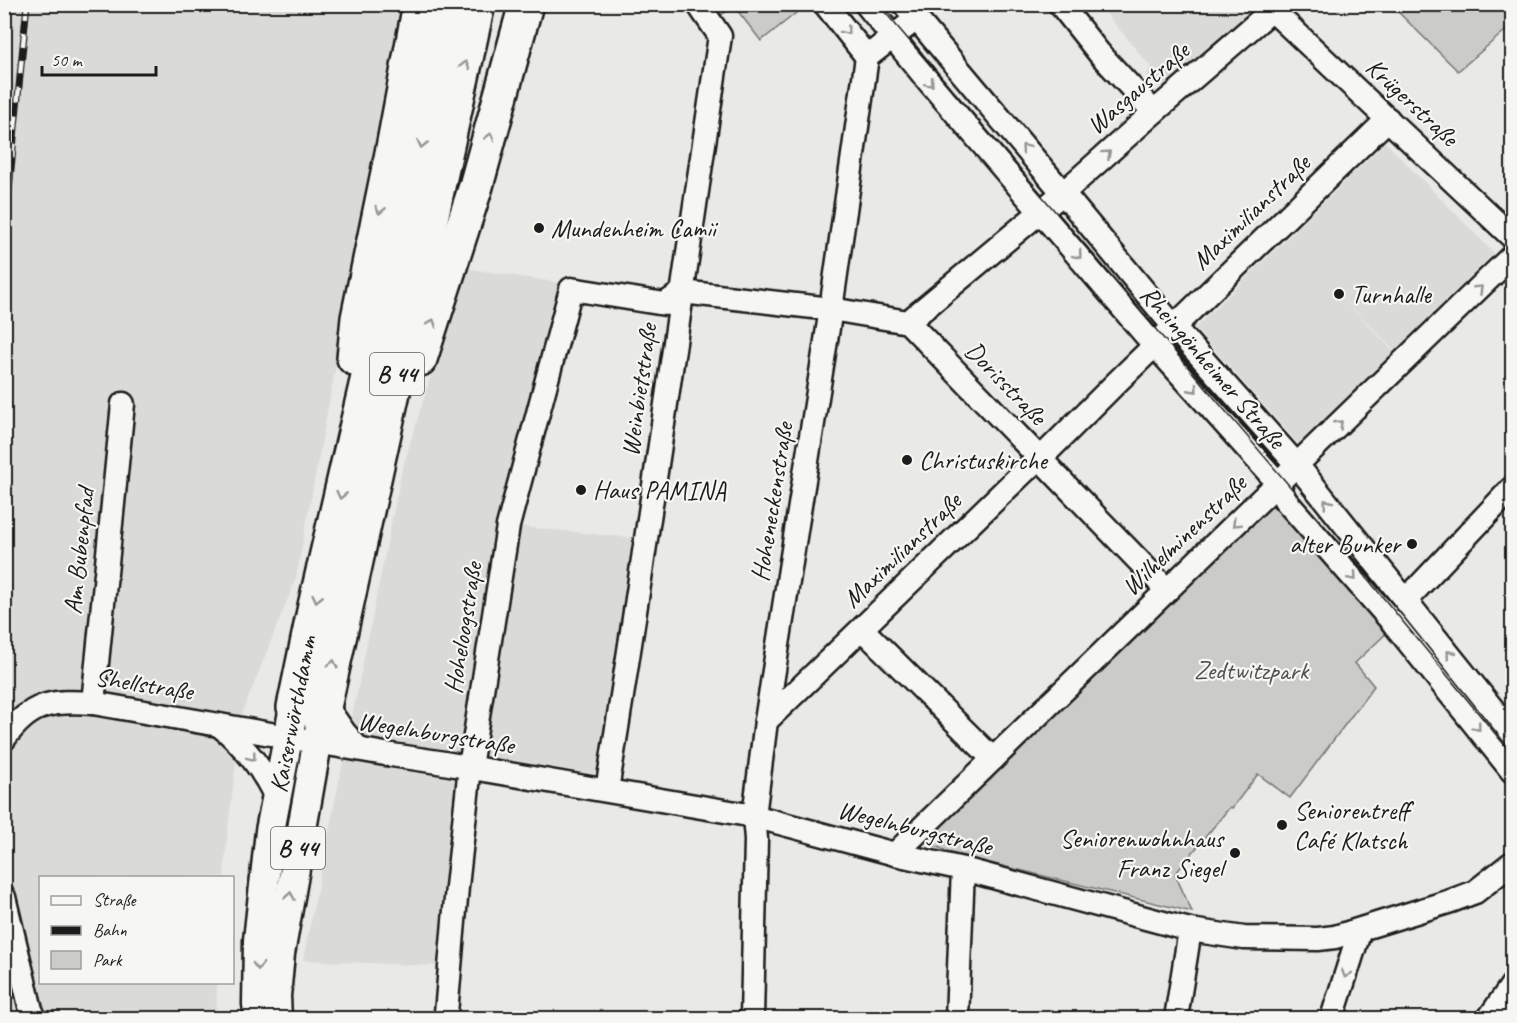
<svg xmlns="http://www.w3.org/2000/svg" width="1517" height="1023" font-family="Caveat,sans-serif">
	<style>
		.built { fill: #dadad6 }
		.green { fill: #cbcbc7; stroke: #747472; stroke-width: 1.5 }
		.lines { fill: none; stroke-linecap: round; stroke-linejoin: round }
		.minor-casing { stroke: #1c1c1c; stroke-width: 27 }
		.major-casing { stroke: #1c1c1c; stroke-width: 33 }
		.highway-casing { stroke: #1c1c1c; stroke-width: 38 }
		.minor { stroke: #f6f6f2; stroke-width: 22 }
		.major { stroke: #f6f6f2; stroke-width: 28 }
		.highway { stroke: #f6f6f2; stroke-width: 33 }
		.tram { stroke: #1c1c1c; stroke-width: 1.5 }
		.rail-casing { stroke: #1c1c1c; stroke-width: 7 }
		.rail { stroke: #f6f6f2; stroke-width: 4.5; stroke-dasharray: 14; stroke-linecap: butt }
		.oneway { stroke: #949492 }
		.poi-dot { fill: #1c1c1c; stroke: #f6f6f2; stroke-width: 2 }
		.labels { text-anchor: middle; dominant-baseline: central; stroke-width: 4.5; stroke-linejoin: round; paint-order: stroke }
		.shield { fill: #f6f6f2; stroke: #5d5d5c; stroke-width: 1.5 }
		.shield-label { font-size: 24px; font-weight: bold; fill: #1c1c1c }
		.street-label { font-size: 26px; fill: #1c1c1c; stroke: #f6f6f2 }
		.poi-label { font-size: 26px; fill: #1c1c1c; stroke: #f6f6f2; text-anchor: start }
		.park-label { font-size: 26px; fill: #51514f; stroke: #f6f6f2 }
	</style>
	<rect width="100%" height="100%" fill="#e9e9e5"/>
	<filter id="ink" filterUnits="userSpaceOnUse"><feTurbulence type="fractalNoise" baseFrequency=".0167" numOctaves="2"/><feDisplacementMap in="SourceGraphic" scale="12" xChannelSelector="R" yChannelSelector="G"/><feConvolveMatrix kernelMatrix="1 2 1 2 8 2 1 2 1" color-interpolation-filters="sRGB"/></filter>
	<g filter="url(#ink)">
		<g class="built">
			<path d="M5,5H402L368,194L296,578L242,714L227,836L224,877L40,878V982L217,983L216,1018H5Z"/>
			<path d="M1099,5H1257L1165,84L1157,87L1149,83L1147,75L1151,67Z"/>
			<path d="M1385,142L1494,253L1395,351L1326,281L1394,352L1298,444L1195,328Z"/>
			<path d="M464,268L567,284L504,525L633,538L598,774L459,753L445,874L436,966L303,960L402,470Z"/>
		</g>
		<g class="green">
			<path d="M711,5H806L761,41L734,6L721,15L716,12Z"/>
			<path d="M1391,5H1512V25L1458,71Z"/>
			<path d="M1271,504L1392,628L1355,663L1374,686L1290,798L1258,774L1232,808L1230,807L1175,874L1192,912L953,854L935,846L934,833Z"/>
		</g>
		<g class="lines">
			<g class="minor-casing">
				<g id="minor">
					<path d="M825,4L867,57"/>
					<path d="M866,4L925,77L1155,346L1278,483L1285,500L1394,624L1512,771"/>
					<path d="M904,4L1063,193L1174,327L1297,465L1512,733"/>
					<path d="M1060,4L1099,53L1154,112"/>
					<path d="M1272,10L1512,237"/>
					<path d="M908,322L1063,193L1154,112L1279,4"/>
					<path d="M1406,600L1512,488"/>
					<path d="M862,629L993,759"/>
					<path d="M93,703L123,404"/>
					<path d="M324,703L344,732L359,749"/>
					<path d="M766,721L1030,466L1040,459L1116,383L1388,119"/>
					<path d="M219,725C244,745 262,768 276,797"/>
					<path d="M4,739C30,703 51,700 93,703L385,754L438,762L754,816L895,854L963,869L1190,930L1244,938L1318,939L1335,937L1451,901L1475,892L1512,863"/>
					<path d="M607,790C648,540 682,288 720,36L698,4"/>
					<path d="M895,854L1512,256"/>
					<path d="M4,897L31,1010L35,1018"/>
					<path d="M447,1018L446,1013L457,887L470,767L508,526L571,289L665,304L682,292L831,309L908,322L1167,590"/>
					<path d="M752,1018L756,839L754,816L766,721L831,309L867,57L916,19"/>
					<path d="M957,1018L963,869"/>
					<path d="M1176,1018L1190,930"/>
					<path d="M1332,1018L1360,930"/>
					<path d="M1489,1018L1512,985"/>
				</g>
			</g>
			<g class="major-casing">
				<g id="major">
					<path d="M259,1018L257,1004L258,940L270,831L294,707"/>
					<path d="M277,1018L276,996L280,954L321,721"/>
				</g>
			</g>
			<g class="highway-casing">
				<g id="highway">
					<path d="M354,358L358,318L392,153L420,4"/>
					<path d="M420,359L476,186L526,4"/>
					<path d="M294,707L315,606L405,217L453,4"/>
					<path d="M321,721L478,4"/>
				</g>
			</g>
			<use href="#minor" class="minor"/>
			<use href="#major" class="major"/>
			<use href="#highway" class="highway"/>
			<path class="tram" d="M878,4L1334,538L1512,754"/>
			<g class="rail-casing">
				<path id="rail" d="M4,241L27,4"/>
			</g>
			<use href="#rail" class="rail"/>
		</g>
		<defs><path id="oneway-chevron" d="M-2-3.5L2.5 0L-2 3.5" fill="none" stroke-width="1.6" stroke-linecap="round" stroke-linejoin="round" transform="scale(1.5)"/></defs>
		<g class="oneway">
			<use href="#oneway-chevron" transform="translate(846 31) rotate(52)"/>
			<use href="#oneway-chevron" transform="translate(465 65) rotate(-78)"/>
			<use href="#oneway-chevron" transform="translate(930 83) rotate(49)"/>
			<use href="#oneway-chevron" transform="translate(490 137) rotate(-74)"/>
			<use href="#oneway-chevron" transform="translate(422 144) rotate(103)"/>
			<use href="#oneway-chevron" transform="translate(1025 148) rotate(-130)"/>
			<use href="#oneway-chevron" transform="translate(1107 154) rotate(-42)"/>
			<use href="#oneway-chevron" transform="translate(380 210) rotate(102)"/>
			<use href="#oneway-chevron" transform="translate(1078 255) rotate(50)"/>
			<use href="#oneway-chevron" transform="translate(1479 289) rotate(-44)"/>
			<use href="#oneway-chevron" transform="translate(432 323) rotate(-72)"/>
			<use href="#oneway-chevron" transform="translate(1194 389) rotate(48)"/>
			<use href="#oneway-chevron" transform="translate(1339 424) rotate(-44)"/>
			<use href="#oneway-chevron" transform="translate(341 495) rotate(103)"/>
			<use href="#oneway-chevron" transform="translate(1327 503) rotate(-129)"/>
			<use href="#oneway-chevron" transform="translate(1236 523) rotate(136)"/>
			<use href="#oneway-chevron" transform="translate(1353 577) rotate(49)"/>
			<use href="#oneway-chevron" transform="translate(317 598) rotate(103)"/>
			<use href="#oneway-chevron" transform="translate(1450 654) rotate(-129)"/>
			<use href="#oneway-chevron" transform="translate(333 664) rotate(-78)"/>
			<use href="#oneway-chevron" transform="translate(1477 727) rotate(51)"/>
			<use href="#oneway-chevron" transform="translate(252 757) rotate(52)"/>
			<use href="#oneway-chevron" transform="translate(290 896) rotate(-81)"/>
			<use href="#oneway-chevron" transform="translate(258 966) rotate(91)"/>
			<use href="#oneway-chevron" transform="translate(1346 974) rotate(107)"/>
		</g>
	</g>
	<g class="poi-dot">
		<circle cx="539" cy="228" r="6"/>
		<circle cx="1339" cy="294" r="6"/>
		<circle cx="907" cy="460" r="6"/>
		<circle cx="581" cy="490" r="6"/>
		<circle cx="1412" cy="544" r="6"/>
		<circle cx="1282" cy="825" r="6"/>
		<circle cx="1235" cy="853" r="6"/>
	</g>
	<g class="labels">
		<g class="shield">
			<rect x="370" y="353" width="54" height="42" rx="4.5"/>
			<rect x="271" y="827" width="54" height="42" rx="4.5"/>
		</g>
		<g class="shield-label">
			<text x="397" y="374">B 44</text>
			<text x="298" y="848">B 44</text>
		</g>
		<g class="street-label">
			<text transform="translate(1138 88) rotate(-41)">Wasgaustraße</text>
			<text transform="translate(1412 102) rotate(43)">Krügerstraße</text>
			<text transform="translate(1251 212) rotate(-44)">Maximilianstraße</text>
			<text transform="translate(1213 367) rotate(49)">Rheingönheimer Straße</text>
			<text transform="translate(1006 383) rotate(46)">Dorisstraße</text>
			<text transform="translate(639 390) rotate(-82)">Weinbietstraße</text>
			<text transform="translate(772 502) rotate(-81)">Hoheneckenstraße</text>
			<text transform="translate(1184 535) rotate(-44)">Wilhelminenstraße</text>
			<text transform="translate(902 550) rotate(-44)">Maximilianstraße</text>
			<text transform="translate(79 551) rotate(-84)">Am Bubenpfad</text>
			<text transform="translate(463 628) rotate(-81)">Hoheloogstraße</text>
			<text transform="translate(144 684) rotate(9)">Shellstraße</text>
			<text transform="translate(293 714) rotate(-79)">Kaiserwörthdamm</text>
			<text transform="translate(436 733) rotate(9)">Wegelnburgstraße</text>
			<text transform="translate(915 828) rotate(14)">Wegelnburgstraße</text>
		</g>
		<g class="poi-label">
			<text x="551" y="228">Mundenheim Camii</text>
			<text x="1351" y="294">Turnhalle</text>
			<text x="919" y="460">Christuskirche</text>
			<text x="593" y="490">Haus PAMINA</text>
			<text x="1400" y="544" text-anchor="end">alter Bunker</text>
			<text x="1294" y="810">Seniorentreff<tspan x="1294" dy="30">Café Klatsch</tspan></text>
			<text x="1223" y="838" text-anchor="end">Seniorenwohnhaus<tspan x="1223" dy="30">Franz Siegel</tspan></text>
		</g>
		<g class="park-label">
			<text x="1251" y="670">Zedtwitzpark</text>
		</g>
	</g>
	<rect width="1517" height="1023" fill="none" stroke="#f6f6f2" stroke-width="24"/>
	<rect x="12" y="12" width="1493" height="999" fill="none" stroke="#1c1c1c" stroke-width="2" filter="url(#ink)"/>
	<rect x="39" y="876" width="195" height="108" fill="#f6f6f2" stroke="#9f9f9c" stroke-width="1.5"/>
	<rect x="51" y="896" width="30" height="9" fill="#f6f6f2" stroke="#9f9f9c" stroke-width="1.5"/>
	<text x="93" y="906" font-size="18" fill="#1c1c1c">Straße</text>
	<rect x="51" y="926" width="30" height="9" fill="#1c1c1c" stroke="#9f9f9c" stroke-width="1.5"/>
	<text x="93" y="936" font-size="18" fill="#1c1c1c">Bahn</text>
	<rect x="51" y="951" width="30" height="18" fill="#cbcbc7" stroke="#9f9f9c" stroke-width="1.5"/>
	<text x="93" y="966" font-size="18" fill="#1c1c1c">Park</text>
	<path d="M42 66v9h114v-9" fill="none" stroke="#1c1c1c" stroke-width="3"/>
	<text x="51" y="66" font-size="18" fill="#1c1c1c" stroke="#f6f6f2" stroke-width="4.5" paint-order="stroke">50 m</text>
</svg>
